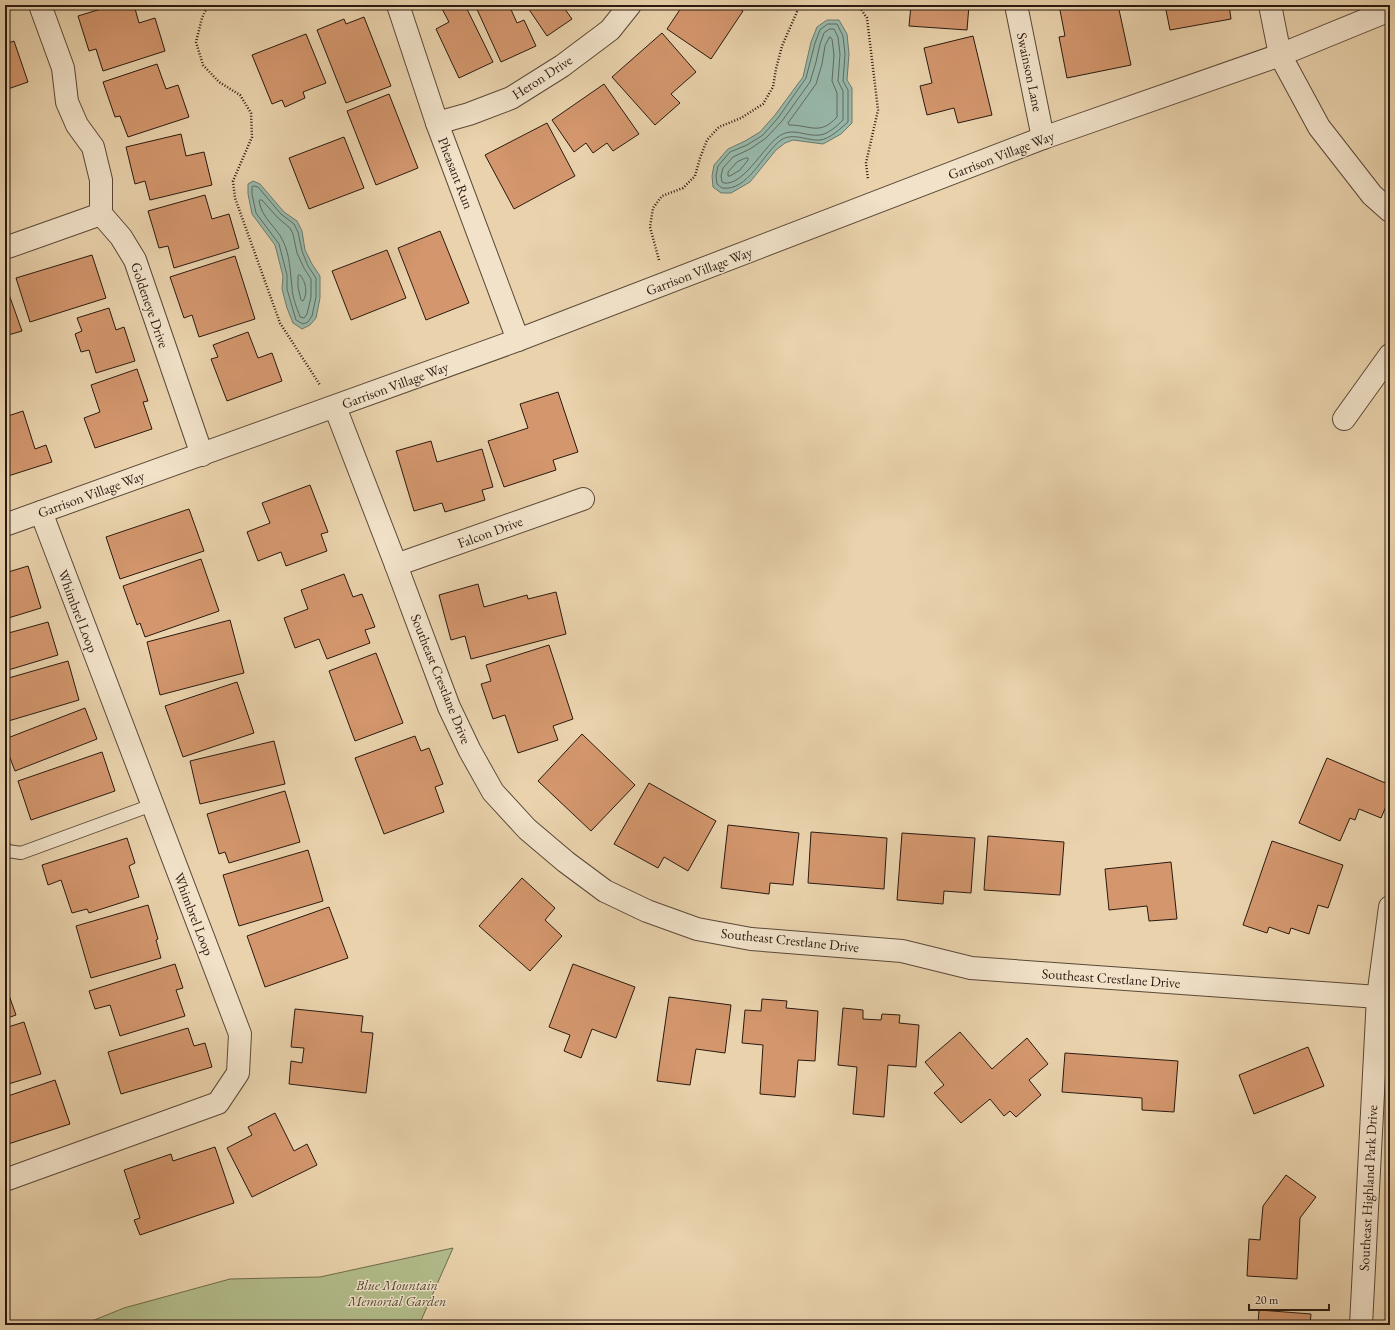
<svg xmlns="http://www.w3.org/2000/svg" width="1395" height="1330" font-family="'EB Garamond',serif">
	<style>
		.green { fill: #b3bd8c; stroke: #6f6c4e }
		.water { fill: #97b8aa; stroke: #6c796c }
		.lines { fill: none; stroke-linecap: round; stroke-linejoin: round }
		.shore { stroke: #61695d; stroke-width: 1 }
		.building { fill: #d3966d; stroke: #2b1a10 }
		.service-casing { stroke: #5a4837; stroke-width: 14 }
		.minor-casing { stroke: #5a4837; stroke-width: 24 }
		.path { stroke: #2b1a10; stroke-width: 2.5; stroke-dasharray: 1 2; stroke-linecap: butt }
		.service { stroke: #f1e2c9; stroke-width: 12 }
		.minor { stroke: #f1e2c9; stroke-width: 22 }
		.labels { text-anchor: middle; dominant-baseline: central; stroke-width: 3; stroke-linejoin: round; paint-order: stroke }
		.street-label { font-size: 14px; fill: #2b1a10; stroke: #f1e2c9 }
		.park-label { font-size: 14px; font-style: italic; fill: #544b35; stroke: #f1e2c9 }
	</style>
	<rect width="100%" height="100%" fill="#e9d2ac"/>
	<filter id="stains"><feTurbulence type="fractalNoise" baseFrequency=".005" numOctaves="4"/><feColorMatrix values="0 0 0 0 .2 0 0 0 0 .09 0 0 0 0 .02 0 0 0 .5 -.17"/></filter>
	<radialGradient id="worn" r=".72"><stop offset=".6" stop-color="#630" stop-opacity="0"/><stop offset="1" stop-color="#630" stop-opacity=".3"/></radialGradient>
	<path class="green" d="M453,1248L419,1325H82L124,1308L230,1279L320,1277Z"/>
	<g class="water">
		<path d="M827,20H839L847,34L849,54L847,80L852,88V123L841,134L823,144L793,140L785,143L776,150L750,182L731,193H721L713,187L712,176L714,165L728,149L745,141L760,132L775,115L803,77L811,42L817,27Z"/>
		<path d="M253,181L260,184L284,212L297,221L302,231L305,250L312,264L320,276V298L316,318L310,325L302,329L293,323L287,308L282,289L283,276L275,245L252,214L248,194V184Z"/>
	</g>
	<g class="lines">
		<g class="shore">
			<path d="M828,24H837L843,36L845,54L843,81L848,90V122C841,128 830,139 820,140C807,141 793,132 781,140C763,153 748,192 722,188L717,184L716,176L718,166L730,152L747,145L763,135L778,118L806,78L815,43L820,30Z"/>
			<path d="M830,29H834L838,37L840,54L838,81L843,91V120C837,126 828,134 820,135C805,137 792,126 778,137C763,148 743,186 724,183L722,182L721,176L723,168L733,157L750,149L766,138L782,121L810,82L816,62L820,44L824,33Z"/>
			<path d="M830,37L832,39L834,55L832,81L837,93V117C820,136 810,125 789,125L788,123L816,84L822,64L825,46Z"/>
			<path d="M746,158H748V160L740,170L730,176H728V172L737,162Z"/>
			<path d="M254,186L258,187L281,214L294,224L298,232L302,251L308,266L316,278V297L312,316L308,322L303,324L296,320L287,289V275L279,244L256,213L252,194V187Z"/>
			<path d="M260,200H262L278,218L290,228L293,234L297,253L304,268L311,279V297L307,314L304,318L300,317C297,308 292,297 292,287C290,271 290,255 283,241C276,226 262,219 259,201Z"/>
			<path d="M300,275C306,281 308,294 303,301L301,300L298,287V276Z"/>
		</g>
	</g>
	<g class="building">
		<path d="M114,5H134L139,23L155,18L165,51L103,71L96,49L89,51L78,16Z"/>
		<path d="M440,5H465L493,62L459,78L436,29L449,22Z"/>
		<path d="M475,5H509L517,23L524,20L536,46L501,62Z"/>
		<path d="M526,5H562L572,19L547,36Z"/>
		<path d="M683,5H734L743,11L711,59L667,29Z"/>
		<path d="M911,5H969L967,30L909,26Z"/>
		<path d="M1059,5H1118L1131,65L1067,78L1059,37L1065,36Z"/>
		<path d="M1165,5H1229L1231,19L1170,30Z"/>
		<path d="M364,17L391,86L346,103L317,30L344,19L346,24Z"/>
		<path d="M662,33L696,72L671,94L680,103L655,125L612,77Z"/>
		<path d="M306,34L326,83L303,92L305,98L285,107L282,100L272,104L252,55Z"/>
		<path d="M973,36L992,115L958,123L954,108L927,115L920,86L932,83L924,48Z"/>
		<path d="M14,41L28,82L5,90V44Z"/>
		<path d="M157,64L166,89L178,85L189,117L128,137L120,116L115,117L103,82Z"/>
		<path d="M604,84L639,134L613,151L607,143L593,153L586,143L574,152L552,120Z"/>
		<path d="M389,94L418,168L376,185L347,111Z"/>
		<path d="M547,123L575,176L514,209L485,155Z"/>
		<path d="M181,134L186,156L204,152L212,185L150,200L145,181L135,184L126,147Z"/>
		<path d="M344,137L364,188L309,209L289,158Z"/>
		<path d="M205,195L212,219L229,214L239,248L174,268L168,246L159,248L148,211Z"/>
		<path d="M440,231L469,303L426,320L398,248Z"/>
		<path d="M387,250L406,298L351,320L332,271Z"/>
		<path d="M92,255L106,298L30,322L16,278Z"/>
		<path d="M235,256L255,319L199,337L192,315L184,318L170,277Z"/>
		<path d="M5,286H6L22,331L5,336Z"/>
		<path d="M109,308L116,330L124,327L135,361L96,373L89,350L81,352L75,334L82,331L77,318Z"/>
		<path d="M248,332L258,358L272,353L282,381L227,401L211,359L218,357L213,345Z"/>
		<path d="M137,369L148,401L143,402L152,429L95,448L84,418L100,412L91,385Z"/>
		<path d="M558,392L578,452L553,460L556,470L504,487L488,441L528,428L520,404Z"/>
		<path d="M23,411L35,449L46,445L52,462L5,477V417Z"/>
		<path d="M431,441L437,462L482,449L493,487L482,490L485,500L445,512L442,503L414,511L396,451Z"/>
		<path d="M310,485L328,532L321,534L327,551L286,566L281,552L258,561L247,532L270,523L262,503Z"/>
		<path d="M189,509L204,551L120,579L106,537Z"/>
		<path d="M201,559L219,611L145,637L140,623L137,625L123,586Z"/>
		<path d="M28,566L41,608L5,619V573Z"/>
		<path d="M344,574L353,597L362,594L375,627L365,630L370,643L327,659L319,639L295,648L284,618L308,609L301,590Z"/>
		<path d="M478,584L484,607L527,595L528,599L556,592L566,634L471,659L465,636L451,640L439,595Z"/>
		<path d="M230,620L244,673L160,695L147,642Z"/>
		<path d="M48,622L58,655L5,671V634Z"/>
		<path d="M549,645L573,719L553,726L558,740L518,753L505,715L493,719L481,684L491,681L486,665Z"/>
		<path d="M376,653L403,723L355,741L329,671Z"/>
		<path d="M68,661L79,700L5,722V679Z"/>
		<path d="M237,682L254,733L183,757L165,706Z"/>
		<path d="M85,708L97,739L15,771L5,745V739Z"/>
		<path d="M582,734L635,785L591,831L538,781Z"/>
		<path d="M415,736L421,751L429,748L443,784L435,787L444,812L384,834L355,758Z"/>
		<path d="M274,741L285,784L200,804L190,761Z"/>
		<path d="M102,752L115,791L31,820L18,781Z"/>
		<path d="M1327,758L1390,785V797L1381,818L1359,809L1355,820L1350,818L1340,841L1299,823Z"/>
		<path d="M649,783L716,821L688,871L664,857L658,868L614,844Z"/>
		<path d="M285,791L300,842L229,863L225,852L219,854L207,814Z"/>
		<path d="M728,825L799,833L793,885L770,883L769,894L721,888Z"/>
		<path d="M811,832L887,838L884,889L808,883Z"/>
		<path d="M902,833L975,838L971,893L944,891L943,904L897,900Z"/>
		<path d="M988,836L1064,842L1060,895L984,890Z"/>
		<path d="M127,838L135,863L129,866L139,897L89,913L87,909L72,913L61,880L48,885L42,865Z"/>
		<path d="M1272,841L1343,865L1328,908L1318,905L1309,934L1291,928L1289,934L1269,927L1267,933L1243,925Z"/>
		<path d="M308,850L323,901L239,926L223,875Z"/>
		<path d="M1171,862L1177,919L1149,921L1147,906L1109,910L1105,869Z"/>
		<path d="M522,878L555,908L545,920L562,936L530,971L479,926Z"/>
		<path d="M148,905L158,939L156,940L161,958L91,978L76,926Z"/>
		<path d="M329,907L348,958L265,987L247,936Z"/>
		<path d="M175,964L183,988L176,990L185,1016L120,1036L110,1005L95,1009L89,991Z"/>
		<path d="M573,964L635,987L616,1038L592,1029L581,1058L564,1051L570,1035L549,1027Z"/>
		<path d="M5,984L16,1015L5,1019Z"/>
		<path d="M669,997L731,1005L725,1053L696,1049L690,1085L657,1081Z"/>
		<path d="M762,999L787,1001L786,1008L818,1011L815,1061L798,1060L795,1097L760,1094L763,1045L742,1043L745,1010L761,1011Z"/>
		<path d="M843,1008L863,1010V1019L881,1020L882,1014L900,1015L899,1023L919,1025L916,1067L888,1065L884,1117L853,1114L857,1067L838,1065Z"/>
		<path d="M295,1009L363,1016L361,1032L373,1033L366,1093L289,1084L291,1061L302,1063L304,1048L291,1047Z"/>
		<path d="M24,1022L41,1074L5,1085V1028Z"/>
		<path d="M188,1028L194,1046L205,1043L212,1067L121,1094L108,1052Z"/>
		<path d="M960,1032L992,1069L1027,1038L1048,1064L1029,1080L1041,1095L1016,1117L1010,1111L1004,1116L990,1099L961,1123L934,1093L944,1085L925,1062Z"/>
		<path d="M1308,1047L1324,1086L1254,1114L1239,1075Z"/>
		<path d="M1065,1053L1178,1061L1174,1112L1142,1110V1098L1062,1092Z"/>
		<path d="M55,1080L70,1124L5,1145V1097Z"/>
		<path d="M275,1113L294,1151L307,1144L317,1165L252,1197L227,1148L252,1135L248,1127Z"/>
		<path d="M215,1147L234,1203L140,1235L134,1220L140,1218L124,1170L171,1154L173,1161Z"/>
		<path d="M1286,1175L1316,1197L1300,1218L1297,1279L1247,1276L1249,1239L1260,1240L1263,1206Z"/>
		<path d="M1259,1310L1311,1314L1310,1325H1258Z"/>
	</g>
	<g class="lines">
		<g class="service-casing">
			<path id="service" d="M5,848L8,851L21,853L152,805"/>
		</g>
		<g class="minor-casing">
			<g id="minor">
				<path d="M40,5L63,68L67,102L77,125L93,147L101,180V214L121,237L135,260L202,455"/>
				<path d="M398,5L437,123L518,340"/>
				<path d="M1016,5L1043,138"/>
				<path d="M1270,5L1280,55L1319,127L1372,195L1390,211"/>
				<path d="M437,123L469,114L511,98L562,66L610,30L630,5"/>
				<path d="M5,248L101,214"/>
				<path d="M335,407L396,565L449,707L470,751L493,792L527,829L566,862L605,891L647,911L697,929L751,939L902,951L971,968L1378,997"/>
				<path d="M1344,419L1390,355"/>
				<path d="M5,525L518,340L1043,138L1280,55L1390,10"/>
				<path d="M396,565L583,499"/>
				<path d="M5,1180L218,1103L238,1073L240,1034L41,512"/>
				<path d="M1361,1325L1378,997L1390,907"/>
			</g>
		</g>
		<g class="path">
			<path d="M208,5L202,18L196,42L203,65L219,82L240,95L251,113L252,137L233,181L235,198L280,323L320,385"/>
			<path d="M858,5L867,18L878,110L866,163L868,179"/>
			<path d="M659,260L650,227L653,208L662,196L683,188L695,176L700,158L707,140L719,127L741,118L763,104L773,87L776,69L782,46L800,5"/>
		</g>
		<use href="#service" class="service"/>
		<use href="#minor" class="minor"/>
	</g>
	<g class="labels">
		<g class="street-label">
			<text transform="translate(1030 72) rotate(78)">Swainson Lane</text>
			<text transform="translate(542 77) rotate(-33)">Heron Drive</text>
			<text transform="translate(1001 155) rotate(-21)">Garrison Village Way</text>
			<text transform="translate(456 173) rotate(69)">Pheasant Run</text>
			<text transform="translate(699 271) rotate(-21)">Garrison Village Way</text>
			<text transform="translate(150 305) rotate(71)">Goldeneye Drive</text>
			<text transform="translate(395 385) rotate(-20)">Garrison Village Way</text>
			<text transform="translate(91 494) rotate(-20)">Garrison Village Way</text>
			<text transform="translate(490 532) rotate(-20)">Falcon Drive</text>
			<text transform="translate(78 611) rotate(69)">Whimbrel Loop</text>
			<text transform="translate(441 679) rotate(68)">Southeast Crestlane Drive</text>
			<text transform="translate(194 914) rotate(69)">Whimbrel Loop</text>
			<text transform="translate(790 940) rotate(6)">Southeast Crestlane Drive</text>
			<text transform="translate(1111 978) rotate(4)">Southeast Crestlane Drive</text>
			<text transform="translate(1368 1188) rotate(-87)">Southeast Highland Park Drive</text>
		</g>
		<g class="park-label">
			<text x="397" y="1285">Blue Mountain<tspan x="397" dy="16">Memorial Garden</tspan></text>
		</g>
	</g>
	<rect width="1395" height="1330" fill="none" stroke="#e9d2ac" stroke-width="20"/>
	<rect x="6" y="6" width="1383" height="1318" fill="none" stroke="#2b1a10" stroke-width="2"/>
	<rect x="10" y="10" width="1375" height="1310" fill="none" stroke="#2b1a10"/>
	<path d="M1249 1304v6h80v-6" fill="none" stroke="#2b1a10" stroke-width="2"/>
	<text x="1255" y="1304" font-size="12" fill="#2b1a10" stroke="#f1e2c9" stroke-width="3" paint-order="stroke">20 m</text>
	<rect width="100%" height="100%" filter="url(#stains)"/>
	<rect width="100%" height="100%" fill="url(#worn)"/>
</svg>
